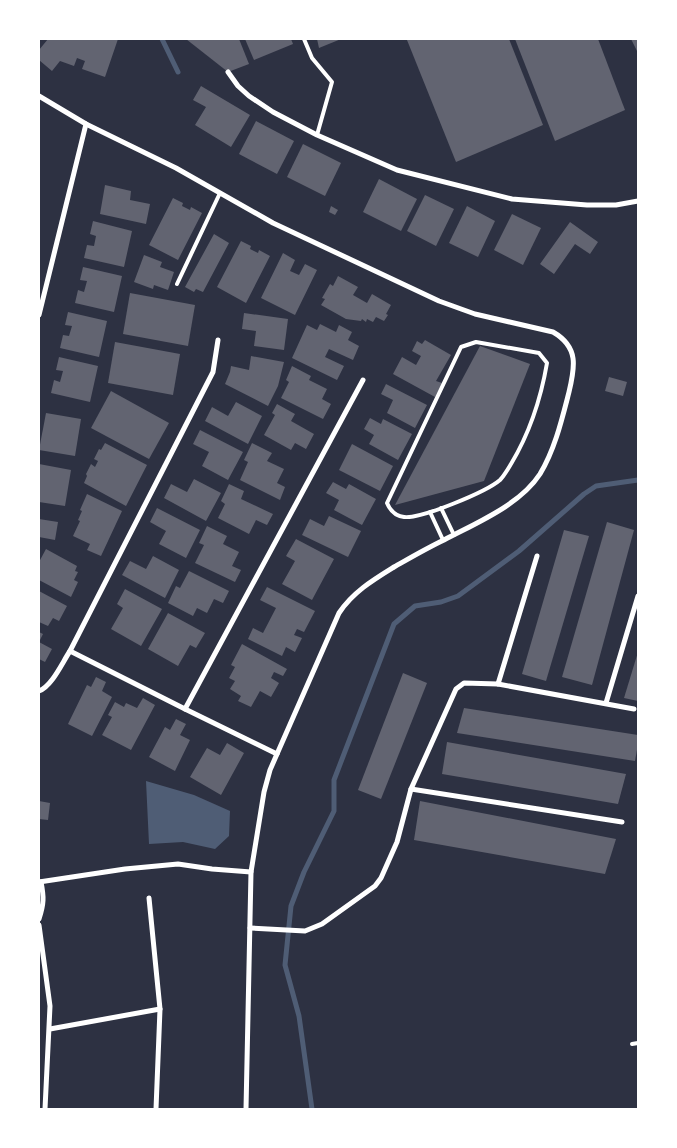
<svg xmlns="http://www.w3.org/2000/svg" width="677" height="1148" font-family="'Roboto Condensed',sans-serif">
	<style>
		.water { fill: #4f5d75 }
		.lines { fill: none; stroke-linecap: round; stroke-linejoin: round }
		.stream { stroke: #4f5d75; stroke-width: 5 }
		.building { fill: #626471 }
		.service { stroke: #fff; stroke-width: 4 }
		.minor { stroke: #fff; stroke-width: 5 }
	</style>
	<rect width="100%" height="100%" fill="#2d3142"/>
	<path class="water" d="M146,781L194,795L230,811L229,836L215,849L183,842L149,844Z"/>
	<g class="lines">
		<g class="stream">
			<path d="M162,39L178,72"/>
			<path d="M312,1109L299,1016L285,965L291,906L304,872L334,811V780L394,624L415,606L441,602L458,596L519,551L584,494L596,486L638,480"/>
		</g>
	</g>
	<g class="building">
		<path d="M48,39H118L105,77L82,69L85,61L77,58L74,66L60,61L52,71L39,60V50Z"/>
		<path d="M186,39H239L249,64L228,72Z"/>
		<path d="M245,39H291L293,44L254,60Z"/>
		<path d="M317,39H341L319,48Z"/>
		<path d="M409,39H509L543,125L456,162L407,40Z"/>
		<path d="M515,39H598L625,110L555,141Z"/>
		<path d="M631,39H638V53Z"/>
		<path d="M201,86L250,115L231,147L195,125L206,107L193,100Z"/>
		<path d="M256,121L294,141L277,174L239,154Z"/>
		<path d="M303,144L341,163L325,196L287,177Z"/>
		<path d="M379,179L417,199L401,231L363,212Z"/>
		<path d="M105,185L131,191L130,200L150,204L146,224L100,214Z"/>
		<path d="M425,195L454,209L436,246L407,231Z"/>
		<path d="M173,198L183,203L182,206L190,210L191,207L202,213L178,260L149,245Z"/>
		<path d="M331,206L338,210L335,215L329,212Z"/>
		<path d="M467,206L495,221L478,257L449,243Z"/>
		<path d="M512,214L541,228L523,265L494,250Z"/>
		<path d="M93,221L132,231L124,267L84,258L87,245L94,246L96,236L90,234Z"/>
		<path d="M570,222L598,242L590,254L575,244L554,274L540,264Z"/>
		<path d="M214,234L229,243L203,292L196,289L194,292L185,287Z"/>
		<path d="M241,241L251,246L250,249L258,253L259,250L270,256L246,303L217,287Z"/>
		<path d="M283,253L295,260L290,271L299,275L305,264L317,270L295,315L261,298Z"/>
		<path d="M144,255L162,262L160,267L174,272L168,290L154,285L153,289L134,282Z"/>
		<path d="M83,267L122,276L114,312L75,303L78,290L84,292L87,281L80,280Z"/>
		<path d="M338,276L358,287L353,295L367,303L372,294L391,305L386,314L388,315L384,321L376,317L373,322L367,319L366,322L362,319L361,321L346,319L321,305L325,299L322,298L330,284L333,286Z"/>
		<path d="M130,293L195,305L188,346L123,334Z"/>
		<path d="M68,312L107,321L99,357L60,348L63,335L69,336L72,326L65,325Z"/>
		<path d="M244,313L288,319L284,350L254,346L256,331L242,329Z"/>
		<path d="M320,324L336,332L339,325L352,332L348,340L359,346L353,360L329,349L325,357L344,366L337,380L292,358L307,325L317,330Z"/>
		<path d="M425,340L451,355L436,381L442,383L435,397L393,374L402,357L416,365L421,356L412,351L417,341L422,344Z"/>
		<path d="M115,342L180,354L173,395L108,383Z"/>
		<path d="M480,346L530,364L484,481L395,505Z"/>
		<path d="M251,356L284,362L278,386L268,406L225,384L230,372L231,366L249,370Z"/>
		<path d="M59,357L98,366L90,402L51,393L54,380L60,382L63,371L56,370Z"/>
		<path d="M292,366L311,376L309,380L327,389L322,399L331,404L323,419L281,398L289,382L286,380Z"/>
		<path d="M609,377L627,382L623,396L605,391Z"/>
		<path d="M386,384L427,405L415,428L387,413L393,400L381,394Z"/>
		<path d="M111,391L169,423L149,459L91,428Z"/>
		<path d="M236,402L262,416L248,444L205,421L212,407L228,416Z"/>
		<path d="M277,404L295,414L291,421L314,434L306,449L295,443L291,450L264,435L275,415L272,413Z"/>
		<path d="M46,413L81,419L75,456L39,450Z"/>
		<path d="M370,418L381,424L383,419L412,434L398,460L369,444L374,435L364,429Z"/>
		<path d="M200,430L243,452L228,480L202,466L209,452L193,444Z"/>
		<path d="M105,443L147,465L126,506L84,483L87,476L86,474L91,464L95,467L98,461L94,459L99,449L101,450Z"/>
		<path d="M252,443L272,453L267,461L284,469L277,483L285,487L280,500L240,480L248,462L244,460Z"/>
		<path d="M352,444L393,466L380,491L339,470Z"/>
		<path d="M39,464L71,470L65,506L39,502Z"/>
		<path d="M194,479L221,493L206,521L164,498L171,484L187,492Z"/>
		<path d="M333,482L346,489L349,484L376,499L362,525L334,510L339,500L326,493Z"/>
		<path d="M229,484L244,491L241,499L273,514L267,525L256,520L249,534L218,518L225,504L221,501Z"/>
		<path d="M87,494L122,511L101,556L87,550L90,544L73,536L80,521L78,520L82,511L80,510Z"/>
		<path d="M157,508L200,530L186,558L159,544L166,531L150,522Z"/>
		<path d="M329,516L361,531L348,557L302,535L310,519L324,526Z"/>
		<path d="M39,519L58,522L55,540L39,537Z"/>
		<path d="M607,522L634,530L592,685L562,677Z"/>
		<path d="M207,526L227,536L223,544L239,552L232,566L241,570L235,582L195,563L204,545L199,543Z"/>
		<path d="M564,530L589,536L546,681L522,674Z"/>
		<path d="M296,539L334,559L312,600L282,584L295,561L286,556Z"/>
		<path d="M46,549L77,566L75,571L78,572L74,580L78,582L71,597L39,580V562Z"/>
		<path d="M153,556L179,570L165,598L122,575L130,561L146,569Z"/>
		<path d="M189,571L229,591L223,603L214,599L207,613L197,608L193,616L168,603L176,586L180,588Z"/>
		<path d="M267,587L315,611L304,632L297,629L294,635L302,638L295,652L286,647L282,656L248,639L253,628L263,633L276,608L260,600Z"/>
		<path d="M125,589L162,609L141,646L111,629L123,608L117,604Z"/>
		<path d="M39,591L67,606L59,621L53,618L48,626L39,622Z"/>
		<path d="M168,613L205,633L196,648L190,645L178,666L148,649Z"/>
		<path d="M39,632L43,634L39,642L52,649L45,662L39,659Z"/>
		<path d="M242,644L287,669L283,676L274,672L271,678L279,683L271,697L260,691L251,707L238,701L241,696L230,689L235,681L229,678L235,667L231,665Z"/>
		<path d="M638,652V701L624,698Z"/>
		<path d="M403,673L427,683L381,799L358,790Z"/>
		<path d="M96,677L106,682L102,691L112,697L92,736L68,724L87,685L91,687Z"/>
		<path d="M143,698L155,705L131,750L102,735L112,717L108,715L115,702L124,707L126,703L137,708Z"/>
		<path d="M464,708L638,735V744L635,761L457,733Z"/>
		<path d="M176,719L186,724L180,735L190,740L175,771L149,757L165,727L170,730Z"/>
		<path d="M447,742L626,774L618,804L442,774Z"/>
		<path d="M227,743L244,753L221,795L190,777L207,748L220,755Z"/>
		<path d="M39,801L50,803L48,820L39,819Z"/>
		<path d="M420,801L616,839L605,874L414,840Z"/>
	</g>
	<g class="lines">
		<g class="service">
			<path d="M304,39L312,58L332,82L317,135"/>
			<path d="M177,284L220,193"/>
			<path d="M476,342L539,353L547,363C541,398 529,434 511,464C508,469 504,476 500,480C486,492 421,519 404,517C395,516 390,510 387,503L461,347Z"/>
			<path d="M441,508L454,535"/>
			<path d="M430,512L443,540"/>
			<path d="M632,1044L638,1043"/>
		</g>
		<g class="minor">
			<path d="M228,72L238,86L249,96L273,112L317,135L397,170L512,199L587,205H616L638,201"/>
			<path d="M39,96L86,124L176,168L273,223L439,301L475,314L553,332C579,347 575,367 569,392C562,419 555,449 540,474C520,505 476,523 444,540C427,548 410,558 394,567C373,580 353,592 339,613L277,754L270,770L264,792L251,872L246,1109"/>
			<path d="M39,315L86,124"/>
			<path d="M70,651L185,709L277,754"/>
			<path d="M498,684L537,556"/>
			<path d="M39,691C52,686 62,663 70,651L213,372L218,340"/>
			<path d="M606,703L638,596"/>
			<path d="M185,709L363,380"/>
			<path d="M411,789L622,822"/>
			<path d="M39,882L125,869L178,864L212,869L251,872"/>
			<path d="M149,898L160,1009L156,1109"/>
			<path d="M39,919C44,904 44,897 41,882"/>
			<path d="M39,925L50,1006L45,1109"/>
			<path d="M250,928L305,931L322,924L375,886L381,878L397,842L411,789L456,689L464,683L498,684L634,709"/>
			<path d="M50,1029L160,1009"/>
		</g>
	</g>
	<rect width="677" height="1148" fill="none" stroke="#ffffff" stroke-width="80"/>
</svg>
